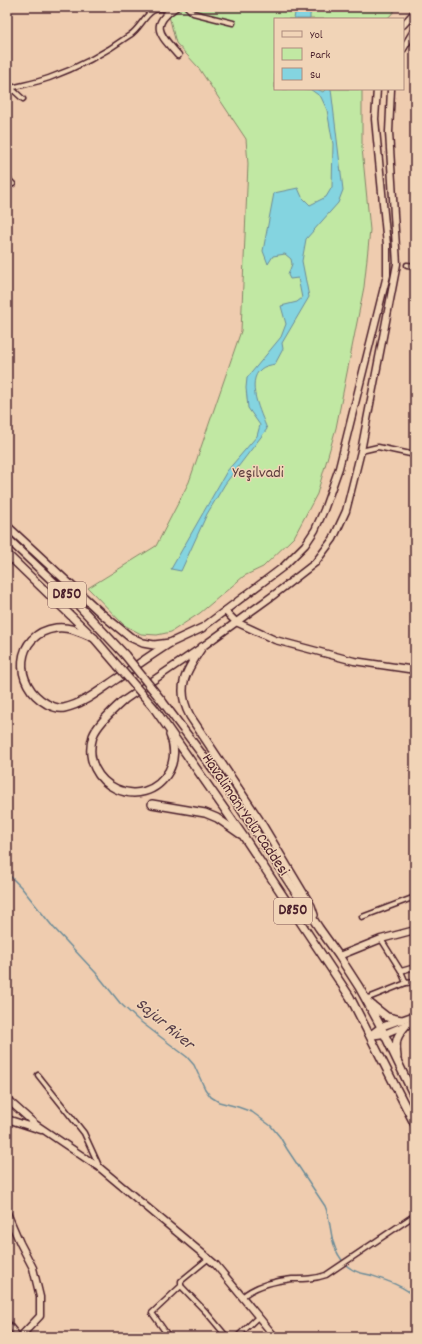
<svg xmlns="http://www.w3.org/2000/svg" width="422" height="1344" font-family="Dekko,sans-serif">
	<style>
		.green { fill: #c1e8a3; stroke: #868467 }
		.water { fill: #84d4e0; stroke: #6d8c98 }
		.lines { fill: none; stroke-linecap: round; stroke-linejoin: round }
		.stream { stroke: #6d8c98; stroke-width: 1.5 }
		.street-casing { stroke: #4a1f2b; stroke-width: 7 }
		.secondary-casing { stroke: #4a1f2b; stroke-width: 9 }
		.primary-casing { stroke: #4a1f2b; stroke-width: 9 }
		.highway-casing { stroke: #4a1f2b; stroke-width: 10 }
		.street { stroke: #f1d4b7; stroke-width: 4 }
		.secondary { stroke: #f1d4b7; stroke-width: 6 }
		.primary { stroke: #f1d4b7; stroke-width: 6 }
		.highway { stroke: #f1d4b7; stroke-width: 7 }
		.highway-bridge-casing { stroke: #4a1f2b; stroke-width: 10; stroke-linecap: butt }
		.highway-bridge { stroke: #f1d4b7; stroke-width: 7 }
		.labels { text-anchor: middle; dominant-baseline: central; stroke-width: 3; stroke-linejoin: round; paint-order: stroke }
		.shield { fill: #f1d4b7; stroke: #7c5555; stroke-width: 1 }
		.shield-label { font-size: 15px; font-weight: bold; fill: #4a1f2b }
		.park-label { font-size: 16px; fill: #5c3d3d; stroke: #f1d4b7 }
		.street-label { font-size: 16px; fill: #4a1f2b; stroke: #f1d4b7 }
		.water-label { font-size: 17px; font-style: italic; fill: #533a46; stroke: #f1d4b7 }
	</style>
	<rect width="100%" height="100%" fill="#efccaf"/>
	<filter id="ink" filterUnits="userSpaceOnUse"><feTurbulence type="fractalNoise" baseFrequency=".025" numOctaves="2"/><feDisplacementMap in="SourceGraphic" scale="8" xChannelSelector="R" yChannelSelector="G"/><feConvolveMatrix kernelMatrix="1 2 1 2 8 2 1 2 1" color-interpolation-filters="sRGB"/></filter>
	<g filter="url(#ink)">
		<path class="green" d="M183,7H398L387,19H275V89H362V148L370,230L364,287L336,428L317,494L294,537L263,567L244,576L200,613L171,632L157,635L141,634L124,625L88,588L156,546L189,482L241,331L248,164L246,139L198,67L176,43L169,16Z"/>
		<g class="water">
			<path d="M303,7H317L311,10L310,15V19H294L295,13Z"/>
			<path d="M310,89H317L323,92L326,89H331L343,190L338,203L306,239L302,261L309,297L282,343L283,349L275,364C271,365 264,366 261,369C245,382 261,413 267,429L225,484L207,514L181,571L171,569L227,471L257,436L260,425L248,408L246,388L247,378L281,337L286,324L281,306L297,302L302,298L298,278L290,279L288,275L292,264L291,259L285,254L273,256L268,264L263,251L274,193L298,188L302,197L310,205L326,197L332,187L333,144L327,110L321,97Z"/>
		</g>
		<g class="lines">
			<path class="stream" d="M7,873L21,887L53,927L96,973L120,1003L137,1019L187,1057L194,1065L205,1089L211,1097L219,1102L238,1107L252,1112L271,1126L280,1137L287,1149L325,1206C332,1222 329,1239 338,1254C341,1259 344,1265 350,1268C356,1273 363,1273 370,1275C385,1280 404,1286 415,1297"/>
			<g class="street-casing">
				<g id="street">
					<path d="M187,7L193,13L233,23"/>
					<path d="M11,88L23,99"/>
					<path d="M7,89C21,85 35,83 49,78C77,68 105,53 130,35C144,26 148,1 170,11"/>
					<path d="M7,178L13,184"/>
					<path d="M407,265L415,266"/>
					<path d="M361,451L378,447L415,455"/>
					<path d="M362,917L415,897"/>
					<path d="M401,971L415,967"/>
					<path d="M406,983L415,982"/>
					<path d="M366,999L406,983L401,971L381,939"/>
					<path d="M38,1075L84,1133L100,1168"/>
					<path d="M181,1286L206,1312L227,1337"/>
					<path d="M242,1297C256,1285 274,1281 292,1279C304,1279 315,1279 326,1275L415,1215"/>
					<path d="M7,1322L19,1337"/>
					<path d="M169,1337L152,1313L181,1286V1281L209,1258"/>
					<path d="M237,1337L258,1317"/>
				</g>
			</g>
			<g class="secondary-casing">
				<g id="secondary">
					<path d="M176,7C148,26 161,35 178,55"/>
					<path d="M225,611L236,622L275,640L354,661L415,670"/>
					<path d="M339,956L381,939L415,930"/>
					<path d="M370,1035L381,1027L415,1015"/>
					<path d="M370,1036L384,1034L415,1021"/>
					<path d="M7,1099L35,1124L100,1168L203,1254L216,1265L275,1337"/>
					<path d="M7,1119L41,1130"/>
					<path d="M7,1213L20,1243L33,1268L40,1297V1316L20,1337"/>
				</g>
			</g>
			<g class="primary-casing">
				<g id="primary">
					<path d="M403,25L415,12"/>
					<path d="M403,49L415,29"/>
					<path d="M202,628L283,567L305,545L315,530L324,510L339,468L387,275V245L375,119L377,89"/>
					<path d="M123,701L202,647L275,594L315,563L333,539L346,511L361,451L397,264L389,132L391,89"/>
				</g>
			</g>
			<g class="highway-casing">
				<g id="highway">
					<path d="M7,526L103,615L130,637L143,643L154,645L170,643L202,628"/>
					<path d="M7,538L80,607L125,655"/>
					<path d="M7,554L94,638L118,666"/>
					<path d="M94,638C82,633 70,626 56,628C14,634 12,685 47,704C51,706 59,709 64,708C83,704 99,691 115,680C133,668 151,655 170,643"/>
					<path d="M202,647C186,671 175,688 190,716L260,821L311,906L314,915"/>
					<path d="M123,701C114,709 97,725 93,736C78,785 144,816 169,771C175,760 175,746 170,735"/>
					<path d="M162,701L225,785L319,928L339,956L359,987L381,1027L415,1098"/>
					<path d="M154,708L244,837L350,997L415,1125"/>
					<path d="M152,804L205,813L217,818L240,834"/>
					<path d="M368,1002L387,1017L401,1020"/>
					<path d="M397,1057C395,1040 396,1037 407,1024"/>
				</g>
			</g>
			<use href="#street" class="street"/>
			<use href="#secondary" class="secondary"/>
			<use href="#primary" class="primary"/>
			<use href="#highway" class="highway"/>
			<g class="highway-bridge-casing">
				<g id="highway-bridge">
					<path d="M125,655L162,701"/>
					<path d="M118,666L154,708"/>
				</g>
			</g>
			<use href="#highway-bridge" class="highway-bridge"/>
		</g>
	</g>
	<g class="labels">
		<g class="shield">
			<rect x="48" y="582" width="38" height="26" rx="3"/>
			<rect x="274" y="898" width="38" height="26" rx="3"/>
		</g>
		<g class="shield-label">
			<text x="67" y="595">D850</text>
			<text x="293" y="911">D850</text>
		</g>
		<g class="park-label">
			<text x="258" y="473">Yeşilvadi</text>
		</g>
		<g class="street-label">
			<text transform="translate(245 815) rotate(56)">Havalimanı Yolu Caddesi</text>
		</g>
		<g class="water-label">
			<text transform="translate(164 1025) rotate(40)">Sajur River</text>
		</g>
	</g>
	<rect width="422" height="1344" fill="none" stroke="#f1d4b7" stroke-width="24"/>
	<rect x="12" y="12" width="398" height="1320" fill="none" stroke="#4a1f2b" stroke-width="1.5" filter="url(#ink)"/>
	<rect x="274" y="18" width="130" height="72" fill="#f1d4b7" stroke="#ae8c7f"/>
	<rect x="282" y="31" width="20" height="6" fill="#f1d4b7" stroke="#ae8c7f"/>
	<text x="310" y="38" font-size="12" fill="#4a1f2b">Yol</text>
	<rect x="282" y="48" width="20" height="12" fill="#c1e8a3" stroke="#ae8c7f"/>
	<text x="310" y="58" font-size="12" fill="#4a1f2b">Park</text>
	<rect x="282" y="68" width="20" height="12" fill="#84d4e0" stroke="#ae8c7f"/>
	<text x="310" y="78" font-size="12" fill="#4a1f2b">Su</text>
</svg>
